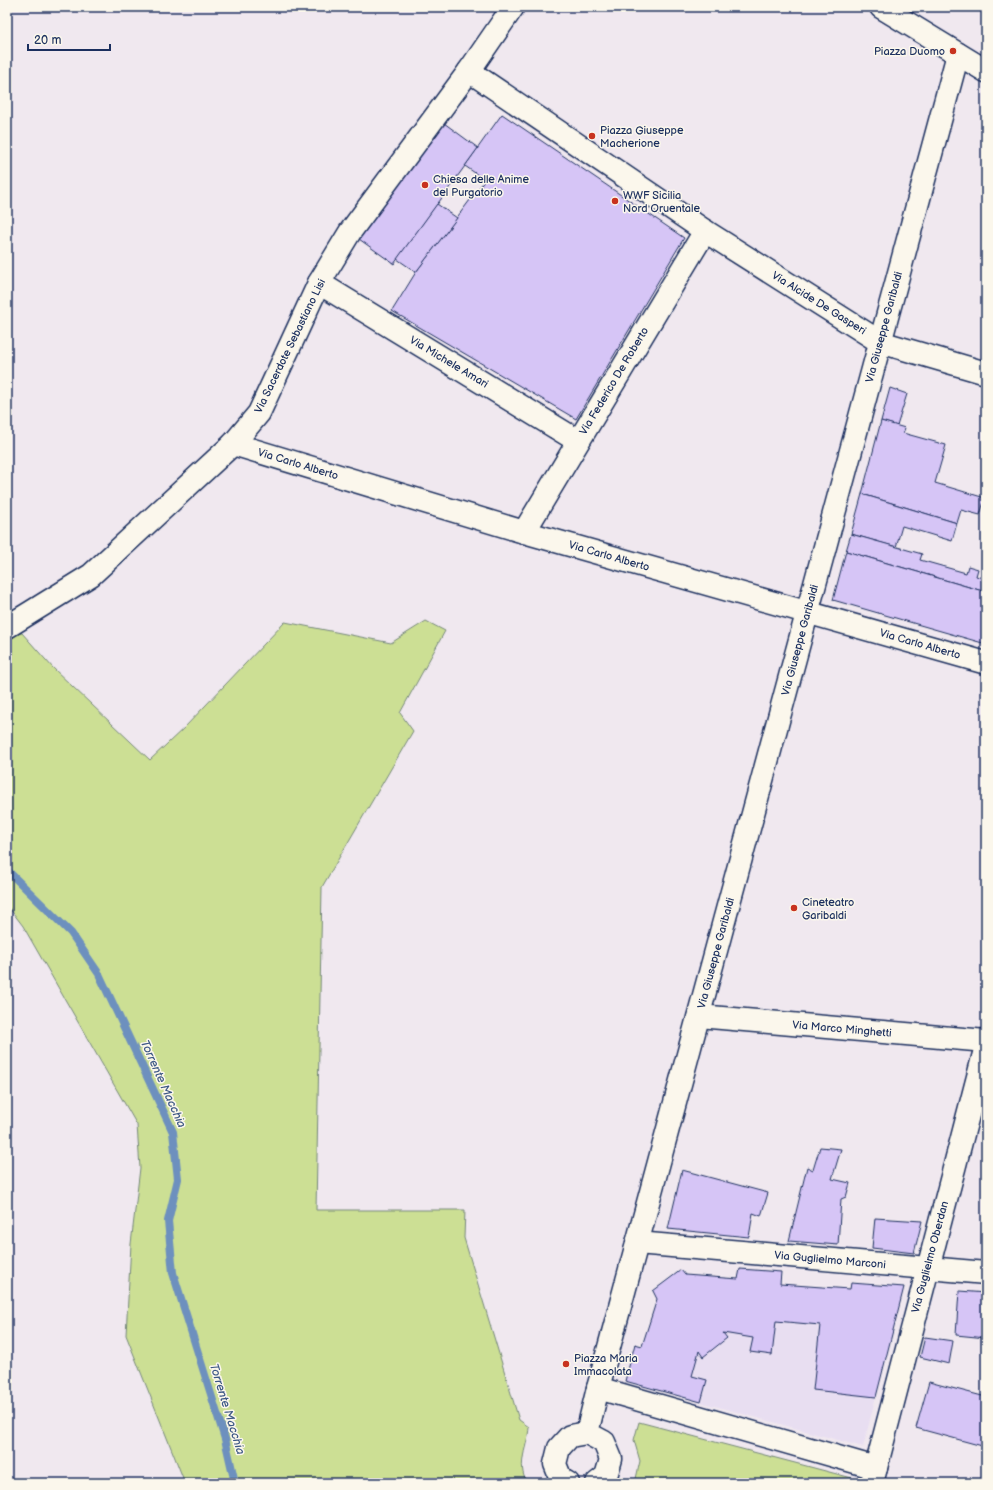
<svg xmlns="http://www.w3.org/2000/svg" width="993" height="1490" font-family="'Balsamiq Sans',sans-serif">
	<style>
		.built { fill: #e8def1 }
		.green { fill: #ccdf94; stroke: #748779 }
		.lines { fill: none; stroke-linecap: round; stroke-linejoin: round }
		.stream { stroke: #6d90be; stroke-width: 8 }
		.building { fill: #d6c5f6; stroke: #1b2f5e }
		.street-casing { stroke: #1b2f5e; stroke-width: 25 }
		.street { stroke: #fbf7ec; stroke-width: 22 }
		.poi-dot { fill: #c8321e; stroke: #fbf7ec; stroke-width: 1.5 }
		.labels { text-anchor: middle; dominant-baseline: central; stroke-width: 3; stroke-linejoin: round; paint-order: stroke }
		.poi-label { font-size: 11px; fill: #1b2f5e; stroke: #fbf7ec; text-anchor: start }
		.street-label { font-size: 11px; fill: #1b2f5e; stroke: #fbf7ec }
		.water-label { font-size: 12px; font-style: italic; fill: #3d5886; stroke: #fbf7ec }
	</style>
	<rect width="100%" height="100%" fill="#f0e8ef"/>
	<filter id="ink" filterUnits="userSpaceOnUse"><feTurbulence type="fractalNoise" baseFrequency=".025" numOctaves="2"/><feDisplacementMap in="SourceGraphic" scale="8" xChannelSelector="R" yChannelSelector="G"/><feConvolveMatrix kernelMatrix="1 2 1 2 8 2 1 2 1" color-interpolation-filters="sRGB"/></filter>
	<g filter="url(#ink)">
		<path class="built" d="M740,1269L781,1272L780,1284L850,1289L851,1283L904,1287L863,1447L625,1381L635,1344L642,1346L657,1299L653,1291L681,1270L685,1275L738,1279Z"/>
		<g class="green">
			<path d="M426,621L445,631L400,713L413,731L322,887L316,1210H465L464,1238L519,1420L529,1427C528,1446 516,1464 527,1483H185L126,1335L131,1244L140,1168L137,1125L23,926L7,905V635L22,633L53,668L150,760L185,727L285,622L391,643Z"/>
			<path d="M639,1422L852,1478L851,1483H635L640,1461L634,1440Z"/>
		</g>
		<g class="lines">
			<path class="stream" d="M7,870L71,933L99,974L173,1132L178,1179L168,1221L173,1273L225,1439L235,1483"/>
		</g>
		<g class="building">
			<path d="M502,114L684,238L576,419L392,311L416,272L485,180L465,166Z"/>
			<path d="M444,123L478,148L394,264L359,239Z"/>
			<path d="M437,204L457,218L416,272L397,259Z"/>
			<path d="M890,388L907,394L897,426L881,421Z"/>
			<path d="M881,421L905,428L903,433L946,445L935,483L985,498L980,515L961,510L957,523L862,494Z"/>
			<path d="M862,494L957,523L952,541L902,526L896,547L851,534Z"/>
			<path d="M851,534L922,554L920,560L966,573L968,566L978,569L976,576L986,579V592L846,551Z"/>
			<path d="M846,551L986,592V644L833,600Z"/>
			<path d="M820,1147L841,1149L832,1179L850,1183L846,1197L841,1199L838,1245L789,1241L807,1167L813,1170Z"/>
			<path d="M682,1170L768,1193L761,1216L753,1213L749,1237L668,1229Z"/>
			<path d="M875,1218L922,1221L914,1253L872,1248Z"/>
			<path d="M740,1269L781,1272L780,1284L850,1289L851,1283L904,1287L876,1397L813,1390L820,1325L776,1321L772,1355L750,1352L753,1338L723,1333L727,1338L703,1357L699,1351L692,1376L707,1380L701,1402L625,1381L635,1344L642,1346L657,1299L653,1291L681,1270L685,1275L738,1279Z"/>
			<path d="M959,1291L986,1293V1338L956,1335Z"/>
			<path d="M925,1337L953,1341L949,1364L920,1357Z"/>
			<path d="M929,1382L986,1397V1447L916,1428Z"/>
		</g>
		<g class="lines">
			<g class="street-casing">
				<g id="street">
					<path d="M881,7L986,71"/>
					<path d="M469,71L705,231L880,342L986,373"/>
					<path d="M319,283L578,441"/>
					<path d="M233,444L524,532L986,663"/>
					<path d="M524,532L705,231"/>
					<path d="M7,627L91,575L233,444L259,413L319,283L350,232L469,71L513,7"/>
					<path d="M699,1016L986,1041"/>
					<path d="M637,1243L986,1273"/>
					<path d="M598,1388L876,1468"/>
					<path d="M568,1483L561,1479L555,1464L559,1448L570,1436L587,1433"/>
					<path d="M597,1483L606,1476L611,1459L604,1442L587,1433L598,1388L958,54"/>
					<path d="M872,1483L986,1046"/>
				</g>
			</g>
			<use href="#street" class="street"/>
		</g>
	</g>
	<g class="poi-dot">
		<circle cx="953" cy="51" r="4"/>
		<circle cx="592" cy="136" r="4"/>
		<circle cx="425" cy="185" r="4"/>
		<circle cx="615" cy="201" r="4"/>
		<circle cx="794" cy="908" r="4"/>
		<circle cx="566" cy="1364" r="4"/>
	</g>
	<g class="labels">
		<g class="poi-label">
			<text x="945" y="51" text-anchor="end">Piazza Duomo</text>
			<text x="600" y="130">Piazza Giuseppe<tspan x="600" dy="13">Macherione</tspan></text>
			<text x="433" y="179">Chiesa delle Anime<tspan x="433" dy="13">del Purgatorio</tspan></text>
			<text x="623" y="195">WWF Sicilia<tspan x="623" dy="13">Nord Oruentale</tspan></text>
			<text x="802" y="902">Cineteatro<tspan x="802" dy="13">Garibaldi</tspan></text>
			<text x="574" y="1358">Piazza Maria<tspan x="574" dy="13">Immacolata</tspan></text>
		</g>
		<g class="street-label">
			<text transform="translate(819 303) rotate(32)">Via Alcide De Gasperi</text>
			<text transform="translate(884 327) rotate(-75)">Via Giuseppe Garibaldi</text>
			<text transform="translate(290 346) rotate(-64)">Via Sacerdote Sebastiano Lisi</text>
			<text transform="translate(449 362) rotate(31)">Via Michele Amari</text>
			<text transform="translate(614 381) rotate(-59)">Via Federico De Roberto</text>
			<text transform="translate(298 464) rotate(17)">Via Carlo Alberto</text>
			<text transform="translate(609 556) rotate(16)">Via Carlo Alberto</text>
			<text transform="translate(800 640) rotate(-75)">Via Giuseppe Garibaldi</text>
			<text transform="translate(920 644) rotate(16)">Via Carlo Alberto</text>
			<text transform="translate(716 953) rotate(-75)">Via Giuseppe Garibaldi</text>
			<text transform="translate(842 1029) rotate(5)">Via Marco Minghetti</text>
			<text transform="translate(930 1257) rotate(-75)">Via Guglielmo Oberdan</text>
			<text transform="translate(830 1260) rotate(5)">Via Guglielmo Marconi</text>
		</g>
		<g class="water-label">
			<text transform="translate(163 1084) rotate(66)">Torrente Macchia</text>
			<text transform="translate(227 1409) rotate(73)">Torrente Macchia</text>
		</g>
	</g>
	<rect width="993" height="1490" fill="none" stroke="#fbf7ec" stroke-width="24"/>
	<rect x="12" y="12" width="969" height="1466" fill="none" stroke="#1b2f5e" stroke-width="1.5" filter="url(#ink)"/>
	<path d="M28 44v6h82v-6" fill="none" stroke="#1b2f5e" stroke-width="2"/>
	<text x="34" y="44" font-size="12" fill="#1b2f5e" stroke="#fbf7ec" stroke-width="3" paint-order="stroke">20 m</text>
</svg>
